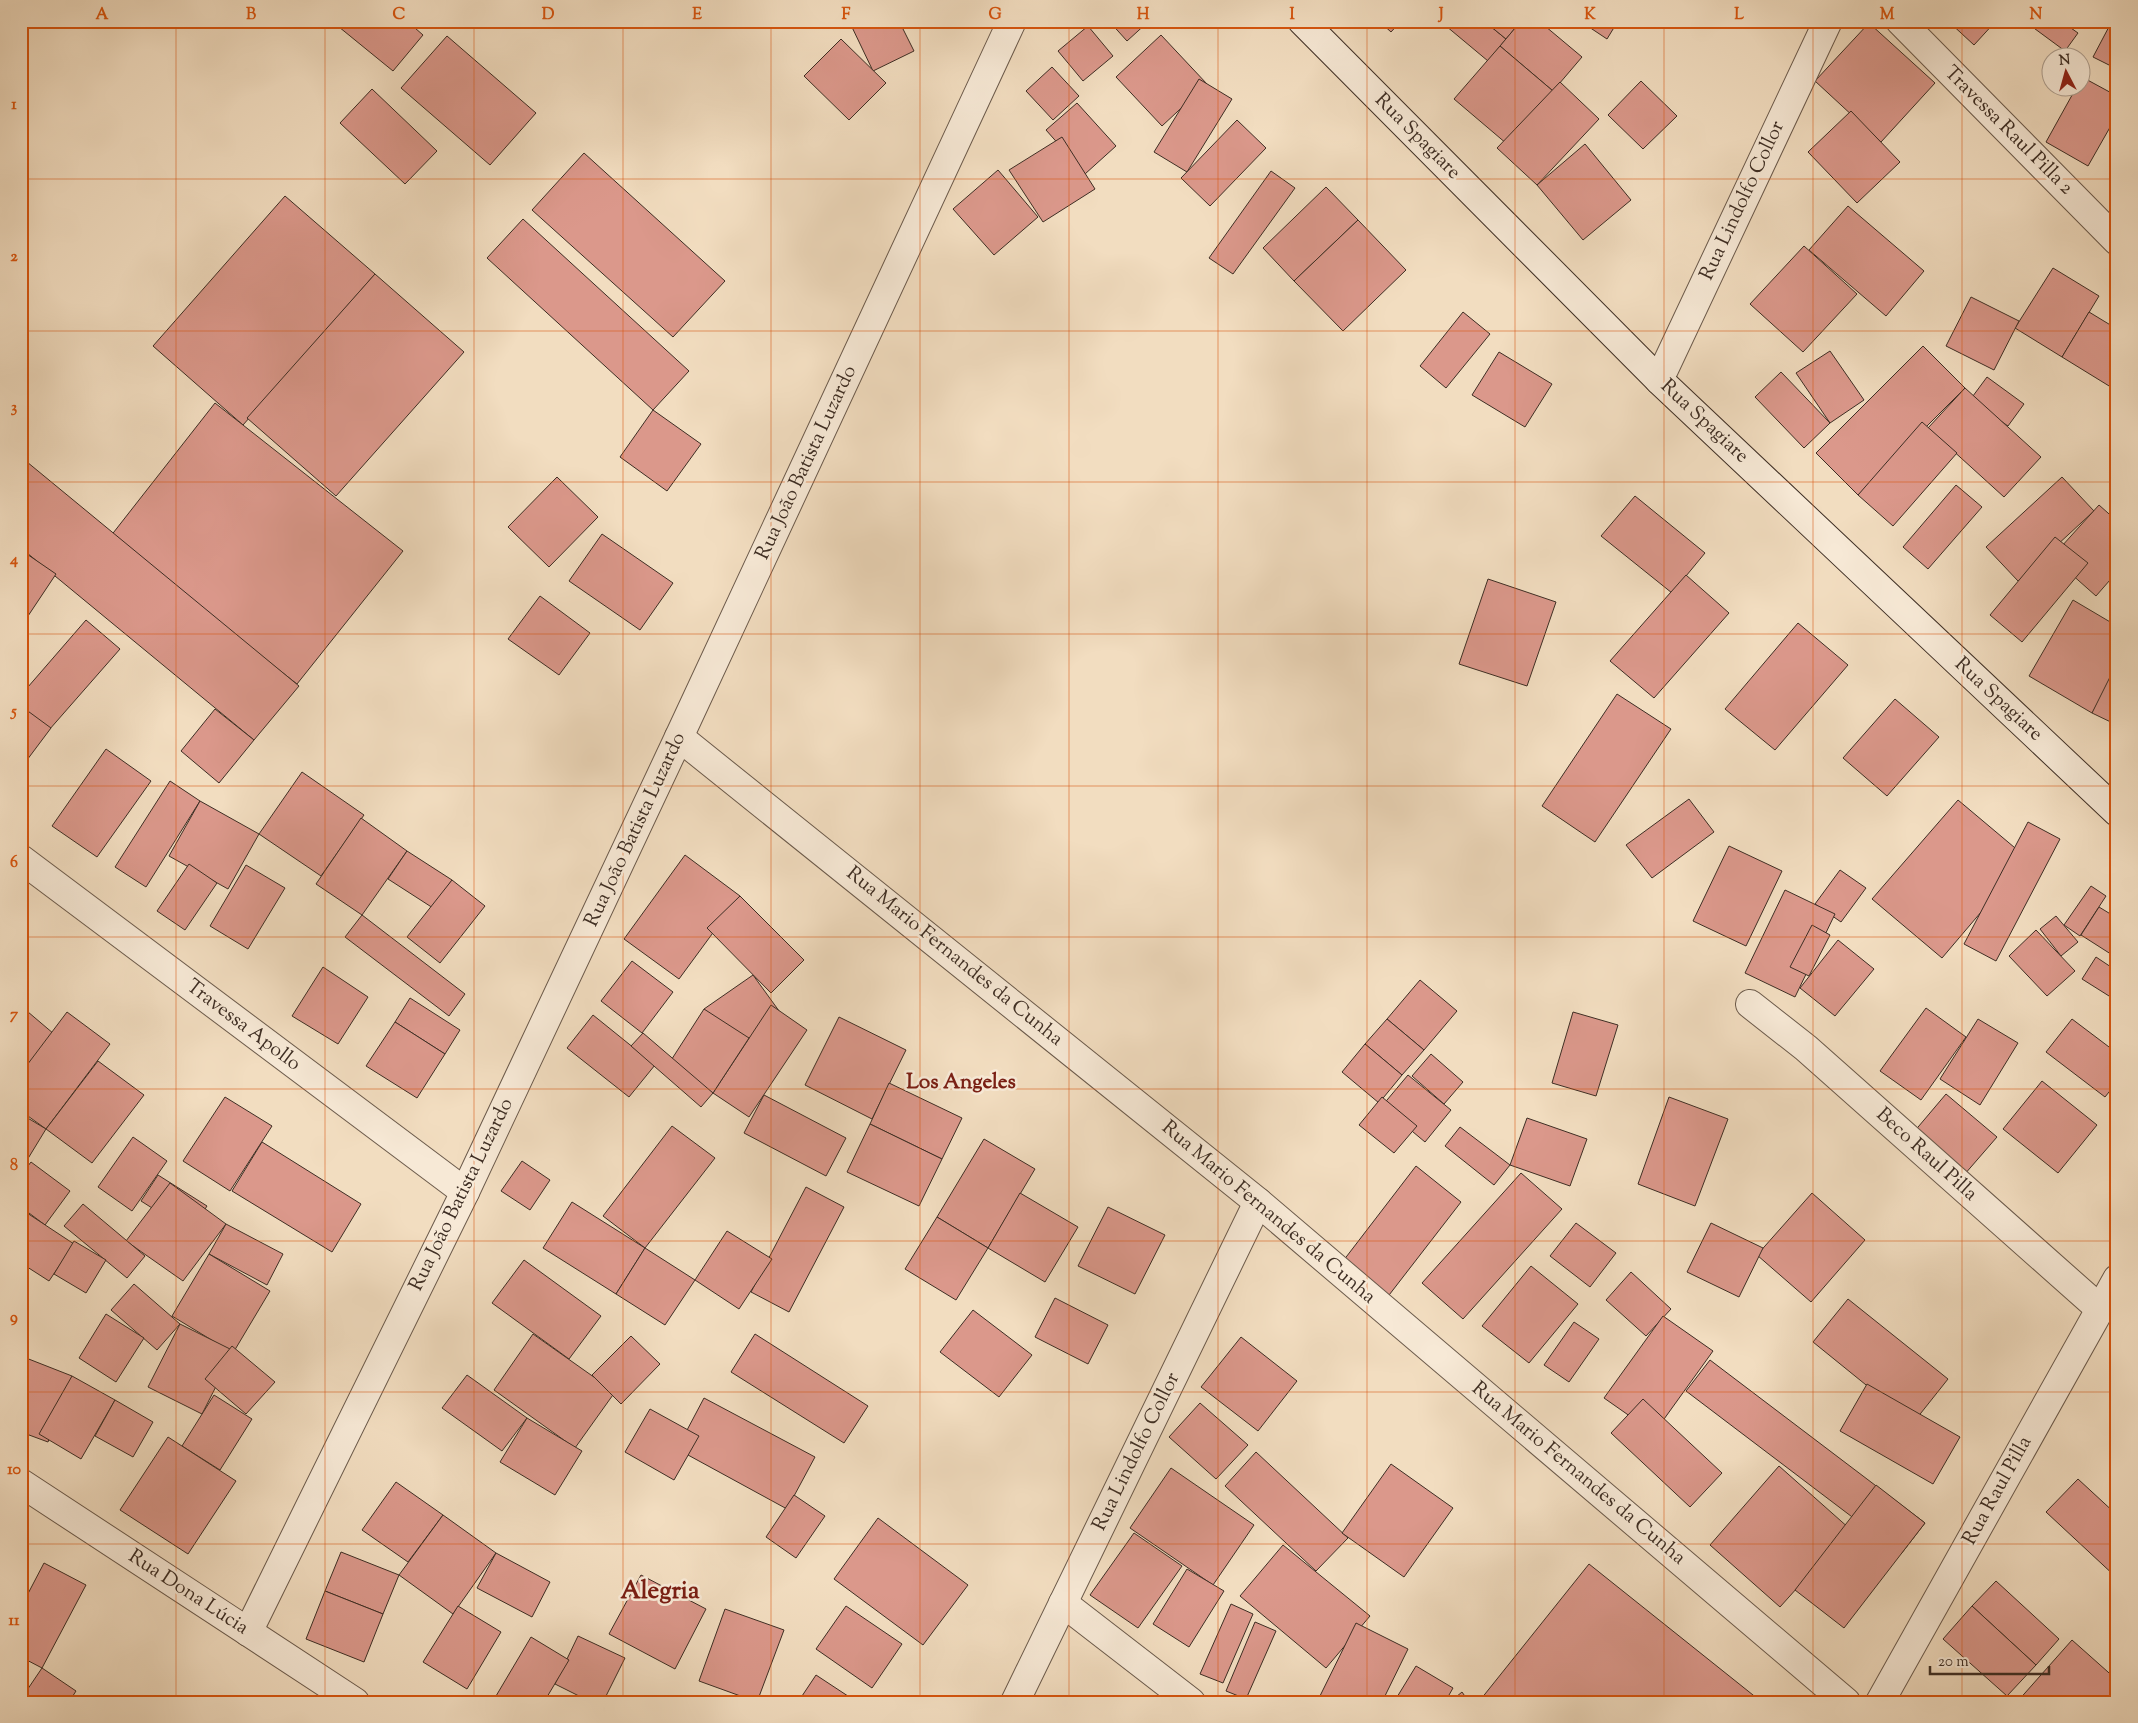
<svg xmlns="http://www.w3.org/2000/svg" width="2138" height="1723" font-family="'Sorts Mill Goudy',serif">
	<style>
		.building { fill: #db988b; stroke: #3e2e24 }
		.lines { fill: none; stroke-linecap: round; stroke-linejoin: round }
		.street-casing { stroke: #6b5a4b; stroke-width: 30 }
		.secondary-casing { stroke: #3e2e24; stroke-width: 30 }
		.street { stroke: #f7e9d6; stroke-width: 28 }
		.secondary { stroke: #f7e9d6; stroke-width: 28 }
		.grid { fill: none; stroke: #d7550e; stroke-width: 1; stroke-opacity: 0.55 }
		.labels { text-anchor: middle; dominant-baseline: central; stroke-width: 5; stroke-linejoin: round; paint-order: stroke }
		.street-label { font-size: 20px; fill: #3e2e24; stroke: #f7e9d6 }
		.neighbourhood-label { font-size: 21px; font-weight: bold; fill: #7a1f14; stroke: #f7e9d6 }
		.district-label { font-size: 25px; font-weight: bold; fill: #7a1f14; stroke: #f7e9d6 }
		.neatline { fill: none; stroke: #d7550e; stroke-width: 2 }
		.grid-label { font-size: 16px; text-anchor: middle; font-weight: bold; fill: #d7550e }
	</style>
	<rect width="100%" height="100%" fill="#f2ddc0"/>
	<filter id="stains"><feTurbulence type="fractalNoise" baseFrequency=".004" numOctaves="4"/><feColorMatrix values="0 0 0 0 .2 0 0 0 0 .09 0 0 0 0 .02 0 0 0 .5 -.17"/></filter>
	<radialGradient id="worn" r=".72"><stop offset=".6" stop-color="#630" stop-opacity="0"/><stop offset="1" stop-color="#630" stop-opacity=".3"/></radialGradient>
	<g class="building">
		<path d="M344,21H407L423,35L393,71L339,27Z"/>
		<path d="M854,21H899L914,51L873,71L850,23Z"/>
		<path d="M1109,21H1149L1127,41Z"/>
		<path d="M1379,21H1401L1391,32Z"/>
		<path d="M1440,21H1484L1506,39L1488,61Z"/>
		<path d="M1484,21H1521L1506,39Z"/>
		<path d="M1521,21H1539L1582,57L1553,91L1500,46Z"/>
		<path d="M1580,21H1618L1607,39Z"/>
		<path d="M1948,21H1996L1974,45Z"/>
		<path d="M2029,21H2061L2078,33L2065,51L2027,23Z"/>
		<path d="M2112,21H2117V69L2093,57Z"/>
		<path d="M1869,23L1935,83L1881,142L1815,81Z"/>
		<path d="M1088,26L1113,56L1083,81L1058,51Z"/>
		<path d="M1161,35L1207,84L1162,126L1116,77Z"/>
		<path d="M447,36L536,113L490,165L401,88Z"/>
		<path d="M841,39L886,83L849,120L804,76Z"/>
		<path d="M1500,46L1553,91L1507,144L1454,99Z"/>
		<path d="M1052,67L1079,96L1053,120L1026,91Z"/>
		<path d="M2082,77L2117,96V115L2088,166L2046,142L2076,88H2080Z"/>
		<path d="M1199,79L1232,99L1187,172L1154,152Z"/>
		<path d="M1641,81L1677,116L1643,149L1608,115Z"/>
		<path d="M1560,82L1599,119L1537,185L1497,148Z"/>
		<path d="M372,89L437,151L405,184L340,123Z"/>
		<path d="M1077,103L1116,146L1085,174L1046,130Z"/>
		<path d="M1851,111L1900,162L1857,203L1808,152Z"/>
		<path d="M1237,120L1266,148L1210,206L1181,178Z"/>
		<path d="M1062,137L1095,189L1043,222L1009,170Z"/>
		<path d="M1585,144L1631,200L1583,240L1537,185Z"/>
		<path d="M584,153L725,281L673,337L532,210Z"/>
		<path d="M998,170L1038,217L994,255L953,209Z"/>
		<path d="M1271,171L1295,188L1233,274L1209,258Z"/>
		<path d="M1326,187L1358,220L1294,281L1263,248Z"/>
		<path d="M285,196L375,274L243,425L153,346Z"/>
		<path d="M1848,206L1924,271L1886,316L1809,250Z"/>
		<path d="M523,219L689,371L653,410L487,258Z"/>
		<path d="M1358,220L1406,270L1343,331L1294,281Z"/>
		<path d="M1804,246L1857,294L1803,352L1750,304Z"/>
		<path d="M2053,268L2099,296L2062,357L2015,328Z"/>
		<path d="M375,274L464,352L336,496L247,418Z"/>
		<path d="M1971,297L2019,321L1994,370L1946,346Z"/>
		<path d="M1463,312L1490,334L1446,388L1420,366Z"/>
		<path d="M2089,312L2117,329V384L2114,389L2062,357Z"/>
		<path d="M1923,346L1965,388L1858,495L1816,453Z"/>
		<path d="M1830,351L1864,400L1830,423L1796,373Z"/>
		<path d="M1499,352L1552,384L1525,427L1472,395Z"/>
		<path d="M1781,372L1830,423L1804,448L1755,397Z"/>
		<path d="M1987,377L2024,404L2008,426L1970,400Z"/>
		<path d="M1965,388L2041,457L2004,497L1928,428Z"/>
		<path d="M215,403L403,551L297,684L110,537Z"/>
		<path d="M653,410L701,444L667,491L620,457Z"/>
		<path d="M1922,422L1957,453L1893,526L1858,495Z"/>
		<path d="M21,457L299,686L254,740L21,548Z"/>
		<path d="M557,477L598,517L549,567L508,527Z"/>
		<path d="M2062,477L2094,511L2018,581L1986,547Z"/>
		<path d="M1956,485L1982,507L1928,569L1903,547Z"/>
		<path d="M1635,496L1705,553L1672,593L1601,536Z"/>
		<path d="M2099,505L2117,521V572L2096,596L2052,557Z"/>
		<path d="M602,534L673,583L640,630L569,581Z"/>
		<path d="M2055,537L2088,563L2022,642L1990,615Z"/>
		<path d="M21,550L56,574L28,616L21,611Z"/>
		<path d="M1686,575L1729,613L1654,698L1610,661Z"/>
		<path d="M1488,579L1556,602L1527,686L1459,664Z"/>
		<path d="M540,596L590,633L559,675L508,639Z"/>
		<path d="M2073,600L2117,626V670L2092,713L2029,676Z"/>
		<path d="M86,620L120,649L49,730L21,707V695Z"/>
		<path d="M1798,623L1848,665L1775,750L1725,709Z"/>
		<path d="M2117,663V725L2092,713Z"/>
		<path d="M1617,694L1671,729L1595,842L1542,806Z"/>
		<path d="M1895,699L1939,737L1887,796L1843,758Z"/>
		<path d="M21,706L51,728L21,768Z"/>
		<path d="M215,709L254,740L219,783L181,751Z"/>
		<path d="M106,749L151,781L97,857L52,826Z"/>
		<path d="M302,772L364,815L321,876L259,834Z"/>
		<path d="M170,781L200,801L146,887L115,867Z"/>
		<path d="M1689,799L1714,832L1652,878L1626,845Z"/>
		<path d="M1958,800L2027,858L1942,958L1872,899Z"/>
		<path d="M200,801L259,834L228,889L169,856Z"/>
		<path d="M361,818L407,851L362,915L316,884Z"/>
		<path d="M2028,822L2060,839L1996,961L1964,944Z"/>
		<path d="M1729,846L1782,871L1746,946L1693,921Z"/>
		<path d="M407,851L452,880L433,908L388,879Z"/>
		<path d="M685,855L740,896L679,979L624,939Z"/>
		<path d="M189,864L217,883L185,930L157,911Z"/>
		<path d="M246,865L285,888L248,949L210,926Z"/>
		<path d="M1840,870L1866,888L1841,922L1815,904Z"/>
		<path d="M452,880L485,906L440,963L407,937Z"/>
		<path d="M2091,886L2106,896L2080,936L2064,925Z"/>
		<path d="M1785,890L1835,914L1795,997L1745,973Z"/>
		<path d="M740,896L804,960L771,993L707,928Z"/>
		<path d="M2099,907L2117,918V958L2081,935Z"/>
		<path d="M362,915L465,994L449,1016L345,937Z"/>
		<path d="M2056,916L2078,942L2061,956L2040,929Z"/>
		<path d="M1812,925L1830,935L1809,976L1790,967Z"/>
		<path d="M2036,930L2075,971L2047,996L2009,956Z"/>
		<path d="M1838,940L1874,969L1835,1016L1800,988Z"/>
		<path d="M2096,957L2117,971V1001L2082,979Z"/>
		<path d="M632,961L673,992L642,1033L601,1001Z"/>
		<path d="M323,967L368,997L338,1044L292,1016Z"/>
		<path d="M753,975L782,1015L733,1049L704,1009Z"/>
		<path d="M1420,980L1457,1011L1424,1050L1387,1019Z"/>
		<path d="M410,998L460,1030L445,1054L395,1022Z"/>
		<path d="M771,1005L807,1030L749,1117L713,1093Z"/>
		<path d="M21,1006L54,1034L21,1074Z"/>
		<path d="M1926,1008L1966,1037L1921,1100L1880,1071Z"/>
		<path d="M704,1009L749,1038L713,1093L668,1065Z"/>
		<path d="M67,1012L110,1044L46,1129L21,1111V1073Z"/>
		<path d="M1573,1012L1618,1025L1596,1096L1552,1083Z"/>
		<path d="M593,1015L655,1065L629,1097L567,1048Z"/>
		<path d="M839,1017L906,1050L872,1119L805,1085Z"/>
		<path d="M1387,1019L1424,1050L1402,1075L1365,1044Z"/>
		<path d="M1978,1019L2018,1043L1980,1105L1940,1079Z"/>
		<path d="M2072,1019L2117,1053V1082L2105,1097L2046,1052Z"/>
		<path d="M395,1022L445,1054L417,1098L366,1066Z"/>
		<path d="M643,1033L713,1093L701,1107L631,1046Z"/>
		<path d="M1365,1044L1402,1075L1379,1103L1342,1072Z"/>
		<path d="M1431,1054L1463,1082L1444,1104L1412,1076Z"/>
		<path d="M98,1061L144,1095L92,1163L46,1129Z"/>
		<path d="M1408,1075L1451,1110L1425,1142L1382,1106Z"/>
		<path d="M2042,1081L2097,1125L2058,1173L2003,1129Z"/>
		<path d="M889,1083L962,1118L942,1159L870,1124Z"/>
		<path d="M1946,1094L1997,1137L1964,1175L1913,1133Z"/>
		<path d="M764,1095L846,1138L826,1176L744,1133Z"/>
		<path d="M225,1097L272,1126L230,1191L183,1161Z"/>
		<path d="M1382,1097L1417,1126L1394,1153L1359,1125Z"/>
		<path d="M1669,1097L1728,1119L1695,1206L1638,1184Z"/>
		<path d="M21,1114L46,1129L21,1170Z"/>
		<path d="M1527,1118L1587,1139L1570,1186L1510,1165Z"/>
		<path d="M870,1124L942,1159L919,1206L847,1172Z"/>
		<path d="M672,1126L715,1158L645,1248L603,1216Z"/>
		<path d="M1460,1127L1510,1165L1494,1185L1445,1146Z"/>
		<path d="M133,1137L167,1161L132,1211L98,1187Z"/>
		<path d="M984,1139L1035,1169L988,1248L937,1217Z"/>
		<path d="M262,1142L361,1204L332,1252L232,1191Z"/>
		<path d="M522,1161L550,1180L530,1210L501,1191Z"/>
		<path d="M31,1162L70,1191L45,1225L21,1207V1175Z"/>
		<path d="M1416,1166L1461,1202L1386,1299L1340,1265Z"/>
		<path d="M1521,1173L1562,1209L1463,1319L1422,1283Z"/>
		<path d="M158,1175L207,1206L190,1232L141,1201Z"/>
		<path d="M170,1183L226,1224L183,1281L126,1241Z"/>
		<path d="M806,1187L844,1207L789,1312L751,1292Z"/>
		<path d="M1020,1193L1078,1227L1045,1282L988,1248Z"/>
		<path d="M1812,1193L1865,1240L1811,1302L1757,1255Z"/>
		<path d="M572,1202L645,1248L616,1294L543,1248Z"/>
		<path d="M83,1204L145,1256L127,1278L64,1226Z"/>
		<path d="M1108,1207L1165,1235L1135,1294L1078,1266Z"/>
		<path d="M21,1209L74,1244L49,1281L21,1263Z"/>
		<path d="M937,1217L988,1248L956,1300L905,1269Z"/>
		<path d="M1576,1223L1616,1253L1590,1287L1550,1256Z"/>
		<path d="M1711,1223L1763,1248L1739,1297L1687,1272Z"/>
		<path d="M226,1224L283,1254L267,1285L209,1254Z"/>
		<path d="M727,1231L772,1259L739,1309L695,1280Z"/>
		<path d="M74,1241L106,1260L86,1293L54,1274Z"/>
		<path d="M645,1248L695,1280L665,1325L616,1294Z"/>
		<path d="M209,1254L270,1291L233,1353L172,1316Z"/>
		<path d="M524,1260L601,1316L569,1359L492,1303Z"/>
		<path d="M1531,1266L1578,1304L1529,1363L1482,1326Z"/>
		<path d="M1631,1272L1671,1309L1646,1336L1606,1300Z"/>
		<path d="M134,1284L180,1324L157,1350L111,1310Z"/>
		<path d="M1055,1298L1108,1325L1088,1364L1035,1337Z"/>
		<path d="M1848,1299L1948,1379L1913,1423L1813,1342Z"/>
		<path d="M973,1310L1032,1355L999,1397L940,1352Z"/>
		<path d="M106,1314L144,1338L116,1382L79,1358Z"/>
		<path d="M1663,1316L1713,1351L1654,1433L1604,1398Z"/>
		<path d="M1574,1322L1599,1339L1569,1382L1544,1365Z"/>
		<path d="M180,1324L234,1351L202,1414L148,1387Z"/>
		<path d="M533,1334L615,1392L575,1448L494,1390Z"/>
		<path d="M755,1334L868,1406L844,1443L731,1372Z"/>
		<path d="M631,1336L660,1364L621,1404L592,1375Z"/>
		<path d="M1241,1337L1297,1381L1258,1431L1201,1387Z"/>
		<path d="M232,1346L275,1382L246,1414L205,1379Z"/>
		<path d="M21,1356L72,1376L48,1442L21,1432Z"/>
		<path d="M1710,1360L1925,1523L1901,1554L1686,1391Z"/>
		<path d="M467,1375L527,1418L502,1451L442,1408Z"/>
		<path d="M72,1376L115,1400L81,1459L39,1434Z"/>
		<path d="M1867,1384L1960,1437L1933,1484L1840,1431Z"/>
		<path d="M214,1395L252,1419L220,1470L182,1446Z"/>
		<path d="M704,1398L815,1457L787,1509L677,1449Z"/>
		<path d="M1643,1399L1722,1473L1690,1507L1611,1433Z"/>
		<path d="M115,1400L153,1422L133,1457L95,1436Z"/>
		<path d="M1200,1403L1248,1445L1216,1479L1169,1437Z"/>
		<path d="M650,1409L699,1436L674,1480L625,1452Z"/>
		<path d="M527,1418L582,1451L555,1495L500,1462Z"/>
		<path d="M168,1437L236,1481L188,1554L120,1510Z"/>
		<path d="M1256,1452L1348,1538L1316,1571L1225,1486Z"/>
		<path d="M1391,1464L1453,1508L1404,1577L1342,1533Z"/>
		<path d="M1779,1466L1850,1529L1780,1607L1710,1545Z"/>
		<path d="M1171,1468L1254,1525L1213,1585L1130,1528Z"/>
		<path d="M2078,1479L2117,1515V1578L2046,1512Z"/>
		<path d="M396,1482L443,1515L408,1562L362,1530Z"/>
		<path d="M1876,1485L1925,1523L1844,1628L1795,1590Z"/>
		<path d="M794,1495L825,1516L796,1558L766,1537Z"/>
		<path d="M443,1515L496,1553L453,1614L399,1575Z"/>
		<path d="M878,1518L968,1585L923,1645L834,1579Z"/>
		<path d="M1134,1533L1182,1566L1138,1628L1090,1595Z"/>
		<path d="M1283,1545L1370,1616L1326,1668L1240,1596Z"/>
		<path d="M341,1552L399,1575L383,1614L325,1591Z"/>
		<path d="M496,1553L550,1582L532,1617L477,1588Z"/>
		<path d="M44,1563L86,1585L42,1668L21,1657V1607Z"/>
		<path d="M1589,1564L1758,1699L1756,1702H1484L1481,1699Z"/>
		<path d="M1187,1569L1224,1591L1189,1647L1153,1624Z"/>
		<path d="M641,1575L706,1609L675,1669L609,1634Z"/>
		<path d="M1996,1581L2059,1639L2036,1665L1972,1606Z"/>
		<path d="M325,1591L383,1614L364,1662L306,1639Z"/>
		<path d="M1231,1604L1253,1614L1223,1683L1200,1674Z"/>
		<path d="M458,1606L501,1632L467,1689L423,1662Z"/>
		<path d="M846,1606L902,1644L872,1688L816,1649Z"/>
		<path d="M1972,1606L2036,1665L2007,1696L1943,1639Z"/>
		<path d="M725,1609L784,1630L757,1702L699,1681Z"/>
		<path d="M1255,1622L1276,1631L1246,1699L1226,1691Z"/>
		<path d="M1356,1623L1408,1649L1382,1702H1317Z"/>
		<path d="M578,1636L625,1658L603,1702H591L555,1684Z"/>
		<path d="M531,1637L569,1660L544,1702H505L496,1696Z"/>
		<path d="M2072,1640L2117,1680V1693L2109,1702H2017Z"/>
		<path d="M1416,1666L1453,1688L1445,1702H1394Z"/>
		<path d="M42,1668L76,1691L69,1702H21V1699Z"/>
		<path d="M816,1675L857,1702H798Z"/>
		<path d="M1462,1692L1469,1702H1450Z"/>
	</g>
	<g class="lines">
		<g class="street-casing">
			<g id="street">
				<path d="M1900,21L2117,241"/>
				<path d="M1659,380L1828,21"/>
				<path d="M679,737L1258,1202L1846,1702"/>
				<path d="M21,859L465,1192"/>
				<path d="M1750,1004L1806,1048L2100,1309"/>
				<path d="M21,1483L355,1702"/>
				<path d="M1063,1603L1191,1702"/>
				<path d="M248,1632L465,1192L679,737L1012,21"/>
				<path d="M1015,1702L1258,1202"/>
				<path d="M1880,1702L2117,1279"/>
			</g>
		</g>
		<g class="secondary-casing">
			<path id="secondary" d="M1302,21L1659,380L2117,812"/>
		</g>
		<use href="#street" class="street"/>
		<use href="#secondary" class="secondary"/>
	</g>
	<path class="grid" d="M176,21V1702M325,21V1702M474,21V1702M623,21V1702M771,21V1702M920,21V1702M1069,21V1702M1218,21V1702M1367,21V1702M1515,21V1702M1664,21V1702M1813,21V1702M1962,21V1702M21,179H2117M21,331H2117M21,482H2117M21,634H2117M21,786H2117M21,937H2117M21,1089H2117M21,1241H2117M21,1392H2117M21,1544H2117"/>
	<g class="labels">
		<g class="street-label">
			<text transform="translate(2008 131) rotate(45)">Travessa Raul Pilla 2</text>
			<text transform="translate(1417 137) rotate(45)">Rua Spagiare</text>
			<text transform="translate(1743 201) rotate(-65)">Rua Lindolfo Collor</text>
			<text transform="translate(1704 422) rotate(43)">Rua Spagiare</text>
			<text transform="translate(807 463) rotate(-65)">Rua João Batista Luzardo</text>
			<text transform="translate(1998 700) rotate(43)">Rua Spagiare</text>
			<text transform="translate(636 830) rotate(-65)">Rua João Batista Luzardo</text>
			<text transform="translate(954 957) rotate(39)">Rua Mario Fernandes da Cunha</text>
			<text transform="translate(243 1026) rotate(37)">Travessa Apollo</text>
			<text transform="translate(1926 1155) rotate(42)">Beco Raul Pilla</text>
			<text transform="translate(462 1195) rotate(-64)">Rua João Batista Luzardo</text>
			<text transform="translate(1268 1213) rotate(40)">Rua Mario Fernandes da Cunha</text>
			<text transform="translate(1137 1452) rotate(-64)">Rua Lindolfo Collor</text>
			<text transform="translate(1578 1474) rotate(40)">Rua Mario Fernandes da Cunha</text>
			<text transform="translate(1998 1491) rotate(-61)">Rua Raul Pilla</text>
			<text transform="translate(188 1593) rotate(33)">Rua Dona Lúcia</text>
		</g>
		<g class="neighbourhood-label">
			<text x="961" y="1083">Los Angeles</text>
		</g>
		<g class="district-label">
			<text x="660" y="1592">Alegria</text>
		</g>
	</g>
	<rect width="2138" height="1723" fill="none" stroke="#f2ddc0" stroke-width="55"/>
	<g transform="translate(2066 72) rotate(354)"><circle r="24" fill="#f7e9d6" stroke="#ad9e8f"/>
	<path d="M0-4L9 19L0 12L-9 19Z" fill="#8f2418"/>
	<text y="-8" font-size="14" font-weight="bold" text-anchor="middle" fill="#3e2e24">N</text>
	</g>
	<path d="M1930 1666v8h119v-8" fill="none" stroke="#3e2e24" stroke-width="2.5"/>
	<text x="1938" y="1666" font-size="15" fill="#3e2e24" stroke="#f7e9d6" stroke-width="4" paint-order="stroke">20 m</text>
	<rect x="28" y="28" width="2082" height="1668" class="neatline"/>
	<g class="grid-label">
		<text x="102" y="19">A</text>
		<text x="251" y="19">B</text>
		<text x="399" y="19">C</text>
		<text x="548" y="19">D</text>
		<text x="697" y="19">E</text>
		<text x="846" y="19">F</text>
		<text x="995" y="19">G</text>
		<text x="1143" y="19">H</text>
		<text x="1292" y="19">I</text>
		<text x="1441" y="19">J</text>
		<text x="1590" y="19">K</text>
		<text x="1739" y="19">L</text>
		<text x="1887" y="19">M</text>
		<text x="2036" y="19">N</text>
		<text x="14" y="109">1</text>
		<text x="14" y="261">2</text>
		<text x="14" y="412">3</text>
		<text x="14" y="564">4</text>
		<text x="14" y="716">5</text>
		<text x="14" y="867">6</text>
		<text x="14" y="1019">7</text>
		<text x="14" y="1170">8</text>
		<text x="14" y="1322">9</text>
		<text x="14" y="1474">10</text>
		<text x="14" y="1625">11</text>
	</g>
	<rect width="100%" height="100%" filter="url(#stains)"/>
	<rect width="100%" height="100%" fill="url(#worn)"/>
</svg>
